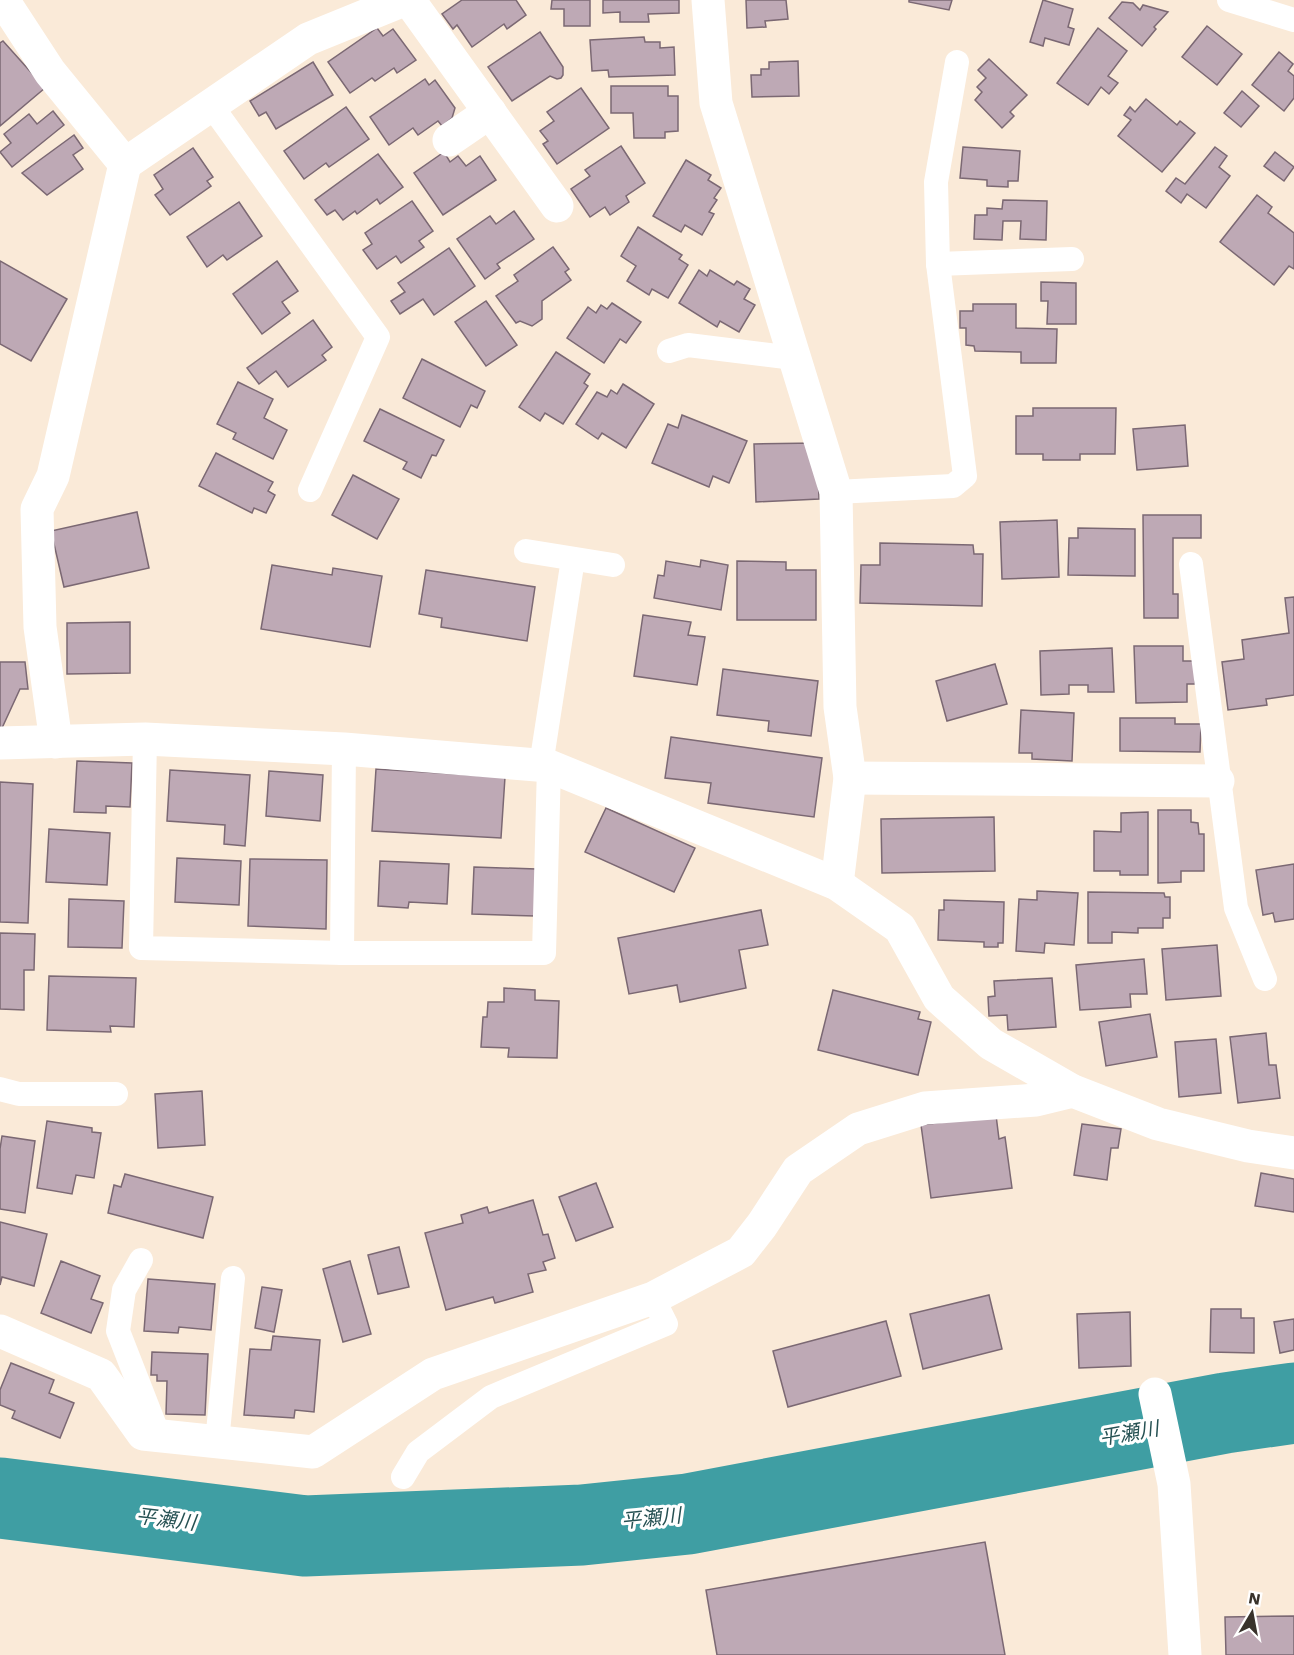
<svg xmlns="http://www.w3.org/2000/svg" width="1294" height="1655" font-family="'Work Sans','Noto Sans JP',sans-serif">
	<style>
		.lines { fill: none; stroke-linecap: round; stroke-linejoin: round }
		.river { stroke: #3f9ea3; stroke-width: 81 }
		.building { fill: #bea9b5; stroke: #7b6873; stroke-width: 1.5 }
		.service { stroke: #fff; stroke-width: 24 }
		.minor { stroke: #fff; stroke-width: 33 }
		.labels { text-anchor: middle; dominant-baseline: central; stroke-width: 6; stroke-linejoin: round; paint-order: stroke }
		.water-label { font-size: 20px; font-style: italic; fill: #265153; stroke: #fff }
	</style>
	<rect width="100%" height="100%" fill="#faead8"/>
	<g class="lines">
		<path class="river" d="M0,1498L305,1536L582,1525L688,1514L1225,1413L1294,1403"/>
	</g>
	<g class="building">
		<path d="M462,0H516L526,15L507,29L504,24L472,47L457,25L453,29L442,14Z"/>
		<path d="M552,0H590V26H564V9H551Z"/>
		<path d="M603,0H679V13L648,14L649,22H620V12L603,13Z"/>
		<path d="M746,0H786L788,19L765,21L766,27L747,28Z"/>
		<path d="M909,0H952L949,10L909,2Z"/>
		<path d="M1043,0L1073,9L1068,27L1074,29L1069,45L1045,38L1043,46L1030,42Z"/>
		<path d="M1122,2L1133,3L1140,10L1143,5L1168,12L1154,27L1156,29L1142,46L1109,18Z"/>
		<path d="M1207,26L1242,54L1217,85L1182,57Z"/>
		<path d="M377,28L383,36L393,29L416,60L397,73L394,68L375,81L372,78L350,93L328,62Z"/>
		<path d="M1098,28L1127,51L1108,76L1118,83L1109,94L1101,87L1088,105L1057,83Z"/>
		<path d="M540,32L563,67V75L561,78L557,79L550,76L512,101L488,67Z"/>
		<path d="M644,37L645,42H660V48L674,47L675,75L609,77L608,70L592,71L590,40Z"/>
		<path d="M3,41L45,88L0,126V43Z"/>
		<path d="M1279,52L1293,64L1288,71L1294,76V98L1284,111L1252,85Z"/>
		<path d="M989,59L1027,95L1010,112L1014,116L1002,128L975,100L982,92L977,87L986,78L978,70Z"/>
		<path d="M798,61L799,96L752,97L751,75H761V69H769V62Z"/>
		<path d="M313,62L333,95L276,129L266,112L259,116L250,101Z"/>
		<path d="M425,79L429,85L435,80L455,108L452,118L442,126L438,121L418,135L413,128L389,145L370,117Z"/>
		<path d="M611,86H668V96H678V131L665,132V138H634L633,113H611Z"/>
		<path d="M581,88L609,128L557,164L543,144L548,141L540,131L554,121L547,112Z"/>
		<path d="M1242,91L1259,106L1241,127L1224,113Z"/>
		<path d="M1146,99L1177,125L1180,121L1195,133L1162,172L1118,136L1131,120L1124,115L1130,107L1135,112Z"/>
		<path d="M346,107L369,139L329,167L326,163L304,179L284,151Z"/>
		<path d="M53,111L64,125L12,167L0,152L11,143L4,134L29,114L37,124Z"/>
		<path d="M74,135L83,148L73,155L83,169L47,195L22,173Z"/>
		<path d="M621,146L645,183L626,196L629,202L610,215L605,207L590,217L571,189L590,176L585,170Z"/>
		<path d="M963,147L1020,151L1018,181H1008V187L987,186V180L960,178Z"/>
		<path d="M1215,147L1227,156L1219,167L1230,176L1206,208L1187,194L1181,203L1166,191L1176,178L1185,184Z"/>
		<path d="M193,148L213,177L207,181L211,186L170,215L155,195L163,189L154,175Z"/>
		<path d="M444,152L450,162L458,156L466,166L480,156L496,180L443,215L414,173Z"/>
		<path d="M1275,152L1294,167L1284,181L1264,166Z"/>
		<path d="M378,154L403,187L380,204L377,199L357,214L355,211L343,220L335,210L327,215L315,200Z"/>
		<path d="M686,160L711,175L708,180L721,188L714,198L717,200L709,212L714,214L702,235L685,225L681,232L653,216Z"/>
		<path d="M1257,195L1272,207L1268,213L1294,233V269L1289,266L1274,285L1220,242Z"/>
		<path d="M1003,200L1047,201L1046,240L1020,239L1021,221H1003L1002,240L974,239L975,215H987V208L1002,209Z"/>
		<path d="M412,201L433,231L419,241L424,247L401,263L396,256L377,269L363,250L372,244L365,233Z"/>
		<path d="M239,202L262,236L227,260L223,255L207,267L187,237Z"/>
		<path d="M514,211L534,239L497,264L500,268L485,279L457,239L490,216L496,224Z"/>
		<path d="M638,227L682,255L679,259L688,265L668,298L652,289L649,295L627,281L636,266L621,256Z"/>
		<path d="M553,247L569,269L565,272L571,280L542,301V319L532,326L520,321L516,323L496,296L518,281L514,275Z"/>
		<path d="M449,248L475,286L434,315L423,299L400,314L391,301L405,292L398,283Z"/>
		<path d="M0,261L67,299L31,361L0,344Z"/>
		<path d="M277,261L298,291L282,302L290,313L262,334L233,294Z"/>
		<path d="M699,270L707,276L710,270L734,285L737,281L750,289L744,299L755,305L739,332L720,321L717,327L679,303Z"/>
		<path d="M1041,282L1076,283V324H1047L1048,301H1041Z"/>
		<path d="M486,301L517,345L486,366L455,322Z"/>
		<path d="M612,303L641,322L626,343L620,339L604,363L567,338L588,307L596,313L601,305L607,309Z"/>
		<path d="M973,304H1016V328L1057,329L1056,363H1021V352L975,351L974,346L966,345V328H960V311H973Z"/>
		<path d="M313,320L332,347L322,355L326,360L288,387L276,371L259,384L247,368Z"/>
		<path d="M556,352L590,374L584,383L588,386L563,424L545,413L540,421L519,407Z"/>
		<path d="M422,359L485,391L477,408L471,405L460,427L403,398Z"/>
		<path d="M238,382L273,399L264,418L287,430L273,459L233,439L236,433L217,424Z"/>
		<path d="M623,384L654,404L626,448L602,433L598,439L576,424L597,392L607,397L611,390L617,394Z"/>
		<path d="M1033,408H1116L1115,454H1080V460H1043V454H1016V416H1033Z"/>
		<path d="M380,409L444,440L436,456L432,455L421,478L403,469L407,462L364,441Z"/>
		<path d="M682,415L747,441L729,483L713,476L709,487L652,463L668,424L678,428Z"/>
		<path d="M1185,425L1188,466L1137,470L1133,429Z"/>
		<path d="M817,443L819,499L756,502L754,444Z"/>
		<path d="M216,453L273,482L268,491L275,495L266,513L254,508L252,513L199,486Z"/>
		<path d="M353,475L399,499L377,539L332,515Z"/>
		<path d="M137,512L149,568L64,587L51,531Z"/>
		<path d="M1143,515H1201V538H1173V594H1178V618H1144Z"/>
		<path d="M1057,520L1059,577L1002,579L1000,522Z"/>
		<path d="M1078,528L1135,529V576L1068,575L1069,538H1078Z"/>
		<path d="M880,543L973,545L974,554H983L982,606L860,603L861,565H880Z"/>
		<path d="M701,560L728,565L721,610L654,598L658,575L664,576L666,561L700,567Z"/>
		<path d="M737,561L786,562V570H816V620H737Z"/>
		<path d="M272,565L332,575L333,568L382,576L370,647L261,629Z"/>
		<path d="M426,570L535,587L527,641L441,627L442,618L419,614Z"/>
		<path d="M1294,597V695L1266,699L1267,705L1228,710L1222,662L1244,659L1242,640L1289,633L1285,598Z"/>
		<path d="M643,615L691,622L688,635L705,637L697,685L634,676Z"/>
		<path d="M130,622V673L67,674V623Z"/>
		<path d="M1134,646H1183V661H1195V684H1187V702L1136,703Z"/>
		<path d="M1112,648L1114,692H1088V685H1069V694L1041,695L1040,651Z"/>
		<path d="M0,662H25L28,689H20L2,728L0,727Z"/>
		<path d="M995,664L1007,704L947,721L936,681Z"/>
		<path d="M723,669L818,681L811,736L768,731L769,721L717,715Z"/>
		<path d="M1021,710L1074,713L1072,761L1032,759V753H1019Z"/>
		<path d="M1120,718H1175V724H1201L1200,752L1120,751Z"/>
		<path d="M671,737L822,758L814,817L708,803L711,783L665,778Z"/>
		<path d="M77,761L132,763L130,807L106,806V813L74,812Z"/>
		<path d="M376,769L505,777L501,838L372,831Z"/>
		<path d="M170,770L250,775L245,846L224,844L225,825L167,821Z"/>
		<path d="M269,771L323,775L320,821L266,816Z"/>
		<path d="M0,782L33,784L28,923L0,922Z"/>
		<path d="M606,808L695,848L674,892L585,852Z"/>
		<path d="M1158,810H1191V822L1198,823L1199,834H1204V871H1181V882L1158,883Z"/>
		<path d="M1148,812V875H1120V871H1094V831L1121,832V813Z"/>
		<path d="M994,817L995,871L882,873L881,819Z"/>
		<path d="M49,829L110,833L107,885L46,882Z"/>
		<path d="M177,858L241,861L239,905L175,902Z"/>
		<path d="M250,859L327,860L326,929L248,926Z"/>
		<path d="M380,861L449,864L447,904L409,902L408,908L378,906Z"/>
		<path d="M1294,864V919L1275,922L1273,913L1263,915L1256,870Z"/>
		<path d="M474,867L536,869L535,916L472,914Z"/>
		<path d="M1037,891L1078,893L1074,945L1045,943L1044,953L1016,951L1019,899L1037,900Z"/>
		<path d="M1088,892L1164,893L1165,897H1170V918H1163V928H1138V933L1112,932V943H1088Z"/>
		<path d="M69,899L124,901L122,948L68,947Z"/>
		<path d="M944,900L1004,902L1003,943H998V947H984V942L938,940L939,910H944Z"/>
		<path d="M761,910L768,945L739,950L746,988L680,1002L677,985L629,994L618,938Z"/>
		<path d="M0,933L35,934L34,970H24V1010L0,1009Z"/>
		<path d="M1217,945L1221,996L1166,1000L1162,949Z"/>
		<path d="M1144,959L1147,994H1130L1131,1007L1080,1010L1076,965Z"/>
		<path d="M49,976L136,978L134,1027L110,1026L111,1032L47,1030Z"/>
		<path d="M1052,978L1056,1027L1008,1030L1007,1015L989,1016L988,997L995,996L994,981Z"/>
		<path d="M504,988L535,990V1000L559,1001L557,1058L508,1057L509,1048L481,1047L483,1017H487L488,1002H504Z"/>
		<path d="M833,990L920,1012L918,1019L931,1022L918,1075L818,1050Z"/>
		<path d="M1150,1014L1157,1057L1106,1066L1099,1022Z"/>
		<path d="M1266,1033L1269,1065H1276L1280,1098L1238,1103L1230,1037Z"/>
		<path d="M1216,1039L1221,1093L1179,1097L1175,1042Z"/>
		<path d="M202,1091L205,1145L158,1148L155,1094Z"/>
		<path d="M996,1115L999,1139L1005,1137L1012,1188L931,1198L921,1125Z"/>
		<path d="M47,1121L92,1128V1132L101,1133L94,1178L76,1175L72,1194L37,1188Z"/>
		<path d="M1082,1124L1121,1129L1118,1148H1111L1107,1180L1074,1175Z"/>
		<path d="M2,1136L35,1141L25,1213L0,1209V1149Z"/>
		<path d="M1261,1173L1294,1179V1212L1255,1206Z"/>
		<path d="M125,1174L213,1197L203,1238L108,1213L114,1185L121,1187Z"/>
		<path d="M596,1183L613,1227L576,1241L559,1197Z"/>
		<path d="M533,1200L543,1235L548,1234L555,1258L543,1262L546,1270L528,1274L533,1292L495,1303L493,1297L446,1310L425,1233L463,1223L461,1215L487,1207L489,1213Z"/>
		<path d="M0,1222L47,1234L34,1286L2,1277L0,1285Z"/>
		<path d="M399,1247L409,1287L378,1294L368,1255Z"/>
		<path d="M61,1261L100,1276L91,1299L103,1303L91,1333L41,1313Z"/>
		<path d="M350,1261L371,1334L343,1342L323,1269Z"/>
		<path d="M148,1279L215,1284L211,1330L179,1327L178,1333L144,1331Z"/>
		<path d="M262,1287L282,1290L274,1332L255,1328Z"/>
		<path d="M989,1295L1002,1349L923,1369L910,1314Z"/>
		<path d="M1211,1309H1241V1318H1254V1353L1210,1352Z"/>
		<path d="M1130,1312L1131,1366L1079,1368L1077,1314Z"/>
		<path d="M1294,1319V1350L1280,1353L1274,1322Z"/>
		<path d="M886,1321L901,1376L788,1407L773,1351Z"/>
		<path d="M273,1336L320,1340L314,1412L295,1410L294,1418L244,1415L250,1349L271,1350Z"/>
		<path d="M152,1352L208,1354L205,1415L166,1414L167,1381H157V1375H151Z"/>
		<path d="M11,1363L54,1380L49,1393L74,1403L60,1438L12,1418L15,1411L0,1405V1390Z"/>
		<path d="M985,1542L1005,1655H717L706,1590Z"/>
		<path d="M1294,1616V1655H1226L1225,1617Z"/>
	</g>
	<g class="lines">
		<g class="service">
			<path d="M1229,0L1294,20"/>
			<path d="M211,105L378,337L310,490"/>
			<path d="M938,264L1072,259"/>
			<path d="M669,351L688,345L794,358"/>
			<path d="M836,492L953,486L965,476L938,264L936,182L957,62"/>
			<path d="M526,551L613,565"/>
			<path d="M1191,564L1236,908L1265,979"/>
			<path d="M145,739L141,948L342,953H544L549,766"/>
			<path d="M541,765L573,559"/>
			<path d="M342,953L344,749"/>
			<path d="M0,1089L19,1094H116"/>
			<path d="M141,1260L124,1290L118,1331L159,1436"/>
			<path d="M217,1442L233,1278"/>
			<path d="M403,1477L418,1452L491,1397L666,1324L653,1298"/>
		</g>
		<g class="minor">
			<path d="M3,0L50,72L125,164L53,476L37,509L40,627L56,742"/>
			<path d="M409,0L557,206"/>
			<path d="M708,0L716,103L836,492L840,707L850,778L837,884"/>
			<path d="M449,140L490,112"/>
			<path d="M125,164L308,39L404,0"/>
			<path d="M0,743L145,739L344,749L549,766L837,884L900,928L939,998L991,1044L1073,1091L1158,1124L1248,1146L1294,1153"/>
			<path d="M850,778L1218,781"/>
			<path d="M0,1331L101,1375L143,1434L313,1452L433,1374L653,1298L741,1252L762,1225L798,1170L858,1129L925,1108L1036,1100L1073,1091"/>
			<path d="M1155,1394L1174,1484L1185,1655"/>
		</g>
	</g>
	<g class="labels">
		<g class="water-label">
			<text transform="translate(1129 1433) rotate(-10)">平瀬川</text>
			<text transform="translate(651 1518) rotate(-6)">平瀬川</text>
			<text transform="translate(166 1519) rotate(7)">平瀬川</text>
		</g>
	</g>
	<g transform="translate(1252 1613) rotate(10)" stroke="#ffffff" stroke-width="4.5" paint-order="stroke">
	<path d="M0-4.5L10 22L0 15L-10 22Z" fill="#38322b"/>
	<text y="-9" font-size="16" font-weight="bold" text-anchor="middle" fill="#38322b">N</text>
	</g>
</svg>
